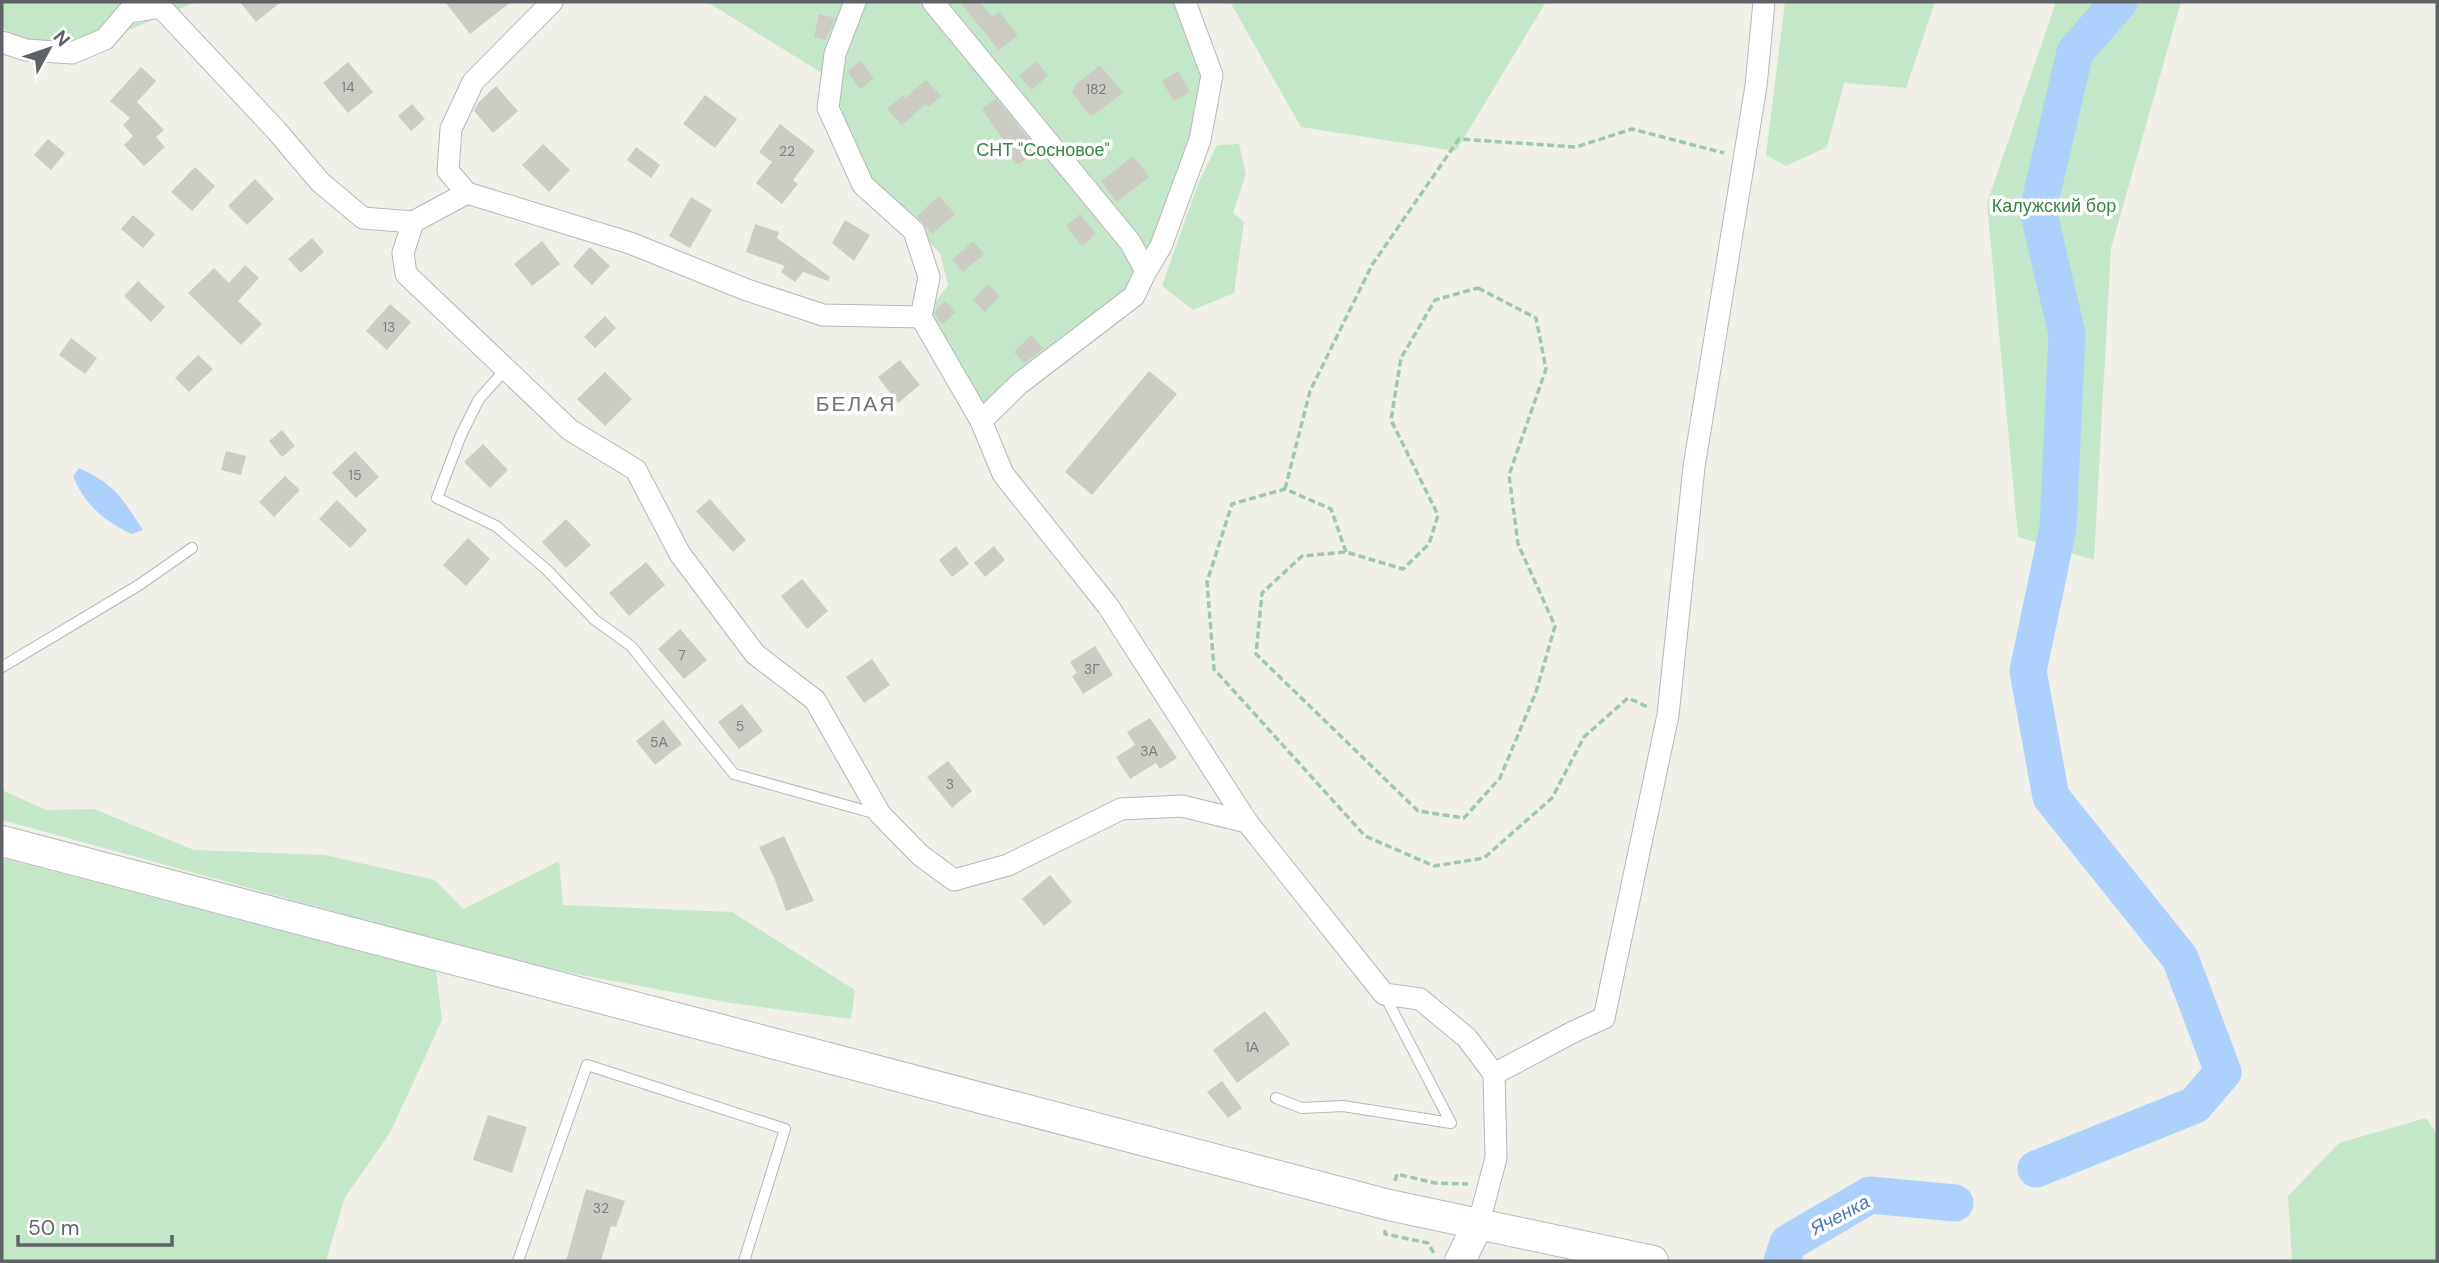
<svg xmlns="http://www.w3.org/2000/svg" width="2439" height="1263" font-family="'DM Sans',sans-serif">
	<style>
		.green { fill: #c5e7c9 }
		.water { fill: #acd1fc }
		.lines { fill: none; stroke-linecap: round; stroke-linejoin: round }
		.river { stroke: #acd1fc; stroke-width: 37 }
		.building { fill: #cccbc4 }
		.lane-casing { stroke: #b5b7bb; stroke-width: 12 }
		.street-casing { stroke: #b5b7bb; stroke-width: 23 }
		.secondary-casing { stroke: #b6b9be; stroke-width: 32 }
		.path { stroke: #9fc7ae; stroke-width: 3.5; stroke-dasharray: 7 3.5; stroke-linecap: butt }
		.lane { stroke: #fff; stroke-width: 10 }
		.street { stroke: #fff; stroke-width: 21 }
		.secondary { stroke: #fff; stroke-width: 30 }
		.labels { text-anchor: middle; dominant-baseline: central; stroke-width: 7; stroke-linejoin: round; paint-order: stroke }
		.number-label { font-size: 14px; fill: #7a7c7e }
		.park-label { font-size: 18px; fill: #388543; stroke: #fff }
		.water-label { font-size: 19px; font-style: italic; fill: #4a75b8; stroke: #fff }
		.quarter-label { font-size: 21px; letter-spacing: 2px; fill: #707479; stroke: #fff }
	</style>
	<rect width="100%" height="100%" fill="#f0efe8"/>
	<g class="green">
		<path d="M2,2H196L122,33L35,46L2,28Z"/>
		<path d="M707,2H1194L1217,95L1157,272L984,407L928,312L948,285L940,253L869,184L830,78Z"/>
		<path d="M1230,2H1546L1456,151L1301,127Z"/>
		<path d="M1785,2H1935L1906,88L1844,83L1827,147L1786,166L1766,155Z"/>
		<path d="M2056,2H2181L2111,248L2094,560L2018,537L1987,203Z"/>
		<path d="M1239,144L1246,174L1233,213L1244,222L1234,293L1193,310L1162,286L1198,184L1217,145Z"/>
		<path d="M2,790L46,810L94,809L194,850L325,855L435,880L463,909L559,861L563,905L732,912L855,990L851,1019L731,1003L533,966L2,820Z"/>
		<path d="M2,858L436,971L442,1020L390,1133L345,1197L326,1261H2Z"/>
		<path d="M2426,1118L2437,1134V1261H2292L2288,1196L2339,1143Z"/>
	</g>
	<path class="water" d="M79,468C116,485 122,498 143,530L132,534C105,522 84,504 73,476Z"/>
	<g class="lines">
		<g class="river">
			<path d="M2036,1169L2195,1105L2223,1072L2180,958L2051,797L2028,671L2058,528L2067,334L2038,210L2075,52L2119,2"/>
			<path d="M1782,1261L1788,1243L1870,1195L1955,1203"/>
		</g>
	</g>
	<g class="building">
		<path d="M240,2H281L256,22Z"/>
		<path d="M445,2H511L470,34Z"/>
		<path d="M960,2H979L993,17L999,12L1018,35L999,50Z"/>
		<path d="M819,14L835,18L826,40L814,37Z"/>
		<path d="M861,61L874,78L860,89L847,71Z"/>
		<path d="M1036,61L1048,75L1032,90L1019,76Z"/>
		<path d="M348,62L373,92L348,113L323,83Z"/>
		<path d="M1100,65L1123,93L1097,113L1090,116L1072,92L1075,85Z"/>
		<path d="M141,67L156,81L137,102L164,130L156,137L165,147L144,166L124,145L133,136L123,125L130,118L110,101Z"/>
		<path d="M1178,71L1190,92L1174,101L1162,81Z"/>
		<path d="M926,80L941,96L928,107L926,104L902,125L887,109L903,95L905,98Z"/>
		<path d="M496,86L518,111L493,133L474,111L478,103Z"/>
		<path d="M705,95L737,119L715,148L683,124Z"/>
		<path d="M996,99L1037,149L1018,165L999,144L1003,140L982,109Z"/>
		<path d="M412,104L425,119L411,131L398,116Z"/>
		<path d="M780,124L815,151L793,180L798,184L782,204L756,183L772,162L759,152Z"/>
		<path d="M48,139L65,153L51,170L34,155Z"/>
		<path d="M543,144L570,170L549,192L522,165Z"/>
		<path d="M636,147L660,165L651,178L627,160Z"/>
		<path d="M1133,156L1149,177L1117,202L1101,181Z"/>
		<path d="M195,167L215,186L192,211L171,192Z"/>
		<path d="M255,179L274,199L247,225L228,206Z"/>
		<path d="M939,196L955,214L932,234L917,216Z"/>
		<path d="M691,197L712,210L690,248L669,236Z"/>
		<path d="M1080,214L1096,234L1082,246L1066,226Z"/>
		<path d="M133,215L155,234L143,248L121,229Z"/>
		<path d="M845,220L870,235L854,261L832,243Z"/>
		<path d="M755,224L779,232L777,238L830,277L828,281L803,272L795,282L781,272L785,266L746,252Z"/>
		<path d="M312,238L324,252L301,273L288,259Z"/>
		<path d="M542,241L560,264L532,286L514,264Z"/>
		<path d="M973,241L984,254L963,272L952,260Z"/>
		<path d="M590,247L610,266L592,285L573,266Z"/>
		<path d="M245,265L259,278L238,301L262,324L241,345L188,293L214,268L229,283Z"/>
		<path d="M138,281L165,307L151,322L124,296Z"/>
		<path d="M988,284L1000,296L985,312L973,300Z"/>
		<path d="M945,301L956,312L942,325L935,315L936,309Z"/>
		<path d="M390,304L411,322L387,350L366,331Z"/>
		<path d="M605,316L616,328L595,348L584,337Z"/>
		<path d="M1031,335L1044,349L1024,363L1014,352Z"/>
		<path d="M71,338L97,358L85,374L59,355Z"/>
		<path d="M198,355L213,369L189,392L175,378Z"/>
		<path d="M900,360L920,385L898,403L878,377Z"/>
		<path d="M1149,371L1177,394L1092,495L1065,472Z"/>
		<path d="M605,372L632,399L605,426L577,399Z"/>
		<path d="M282,430L295,446L282,457L269,441Z"/>
		<path d="M483,444L508,470L490,488L464,462Z"/>
		<path d="M226,451L246,456L241,475L221,470Z"/>
		<path d="M355,451L379,477L356,498L332,473Z"/>
		<path d="M285,476L300,490L274,517L259,502Z"/>
		<path d="M710,499L746,540L733,552L696,511Z"/>
		<path d="M337,500L367,530L350,548L319,519Z"/>
		<path d="M566,519L591,545L566,568L542,542Z"/>
		<path d="M468,538L490,559L466,586L443,565Z"/>
		<path d="M956,546L969,564L952,577L939,560Z"/>
		<path d="M994,546L1005,560L985,577L974,563Z"/>
		<path d="M646,562L665,585L629,616L609,593Z"/>
		<path d="M802,579L828,611L807,629L781,596Z"/>
		<path d="M680,629L707,660L684,679L658,649Z"/>
		<path d="M1095,646L1113,675L1083,694L1072,676L1077,673L1070,662Z"/>
		<path d="M872,659L890,685L864,703L846,677Z"/>
		<path d="M742,704L763,731L739,749L718,722Z"/>
		<path d="M1150,718L1177,758L1160,769L1156,763L1130,779L1116,757L1135,745L1127,732Z"/>
		<path d="M663,720L682,744L655,765L636,741Z"/>
		<path d="M948,761L972,791L952,808L927,777Z"/>
		<path d="M784,836L814,901L786,911L775,880L759,847Z"/>
		<path d="M1050,875L1072,902L1044,926L1022,899Z"/>
		<path d="M1265,1011L1290,1044L1237,1083L1213,1050Z"/>
		<path d="M1222,1081L1242,1108L1228,1118L1207,1092Z"/>
		<path d="M488,1115L527,1127L512,1173L473,1160Z"/>
		<path d="M586,1189L625,1201L616,1227L611,1226L601,1261H566Z"/>
	</g>
	<g class="lines">
		<g class="lane-casing">
			<g id="lane">
				<path d="M506,369L479,399L461,435L437,498L496,526L547,570L595,620L631,646L734,774L877,814"/>
				<path d="M2,667L139,585L192,548"/>
				<path d="M1276,1098L1302,1108L1343,1106L1451,1123L1384,994"/>
				<path d="M518,1261L587,1065L785,1129L744,1261"/>
			</g>
		</g>
		<g class="street-casing">
			<g id="street">
				<path d="M156,2L276,130L320,182L363,218L413,222L467,193"/>
				<path d="M552,2L473,82L451,129L448,171L467,193L630,243L747,290L823,315L921,317"/>
				<path d="M855,2L835,54L828,108L863,185L914,231L929,277L921,317L981,421L1003,474L1108,606L1247,822L1384,994L1420,999L1467,1038L1494,1074"/>
				<path d="M933,2L1130,242L1146,271L1134,296L1019,384L981,421"/>
				<path d="M2,42L26,50L72,53L105,39L128,12L161,7"/>
				<path d="M413,222L403,253L406,274L570,430L636,470L680,554L755,654L815,700L880,814L920,855L954,880L1008,865L1121,809L1182,806L1247,822"/>
				<path d="M1146,271L1161,246L1200,140L1212,75L1185,2"/>
				<path d="M1479,1222L1496,1158L1494,1074L1573,1032L1604,1018L1668,715L1694,467L1756,86L1764,2"/>
			</g>
		</g>
		<g class="secondary-casing">
			<g id="secondary">
				<path d="M2,841L1389,1205L1653,1261"/>
				<path d="M1460,1261L1479,1222"/>
			</g>
		</g>
		<g class="path">
			<path d="M1478,288L1536,318L1546,369L1509,475L1518,544L1555,626L1536,692L1500,778L1464,818L1418,811L1256,654L1262,593L1302,556L1346,552L1403,569L1429,544L1438,515L1391,420L1401,358L1435,300Z"/>
			<path d="M1285,489L1310,391L1372,265L1459,139L1576,147L1632,129L1724,153"/>
			<path d="M1346,552L1331,509L1285,489L1232,504L1207,582L1214,669L1365,836L1434,866L1484,858L1552,798L1584,737L1628,698L1650,708"/>
			<path d="M1395,1181L1397,1174L1435,1183L1468,1184"/>
			<path d="M1385,1230V1234L1428,1243L1435,1255"/>
		</g>
		<use href="#lane" class="lane"/>
		<use href="#street" class="street"/>
		<use href="#secondary" class="secondary"/>
	</g>
	<g class="labels">
		<g class="number-label">
			<text x="348" y="87">14</text>
			<text x="1096" y="89">182</text>
			<text x="787" y="151">22</text>
			<text x="389" y="327">13</text>
			<text x="355" y="475">15</text>
			<text x="682" y="655">7</text>
			<text x="1092" y="669">3Г</text>
			<text x="740" y="726">5</text>
			<text x="659" y="742">5А</text>
			<text x="1149" y="751">3А</text>
			<text x="950" y="784">3</text>
			<text x="1252" y="1047">1А</text>
			<text x="601" y="1208">32</text>
		</g>
		<g class="park-label">
			<text x="1043" y="150">СНТ "Сосновое"</text>
			<text x="2054" y="206">Калужский бор</text>
		</g>
		<g class="water-label">
			<text transform="translate(1840 1215) rotate(-28)">Яченка</text>
		</g>
		<g class="quarter-label">
			<text x="856" y="404">БЕЛАЯ</text>
		</g>
	</g>
	<rect width="2439" height="1263" fill="none" stroke="#5f6267" stroke-width="7"/>
	<g transform="translate(49 49) rotate(50)" stroke="#ffffff" stroke-width="5" paint-order="stroke">
	<path d="M0-5L12 26L0 18L-12 26Z" fill="#5f6267"/>
	<text y="-10" font-size="19" font-weight="bold" text-anchor="middle" fill="#5f6267">N</text>
	</g>
	<path d="M18 1235v10h154v-10" fill="none" stroke="#5f6267" stroke-width="3.5"/>
	<text x="28" y="1235" font-size="21" fill="#5f6267" stroke="#ffffff" stroke-width="5" paint-order="stroke">50 m</text>
</svg>
